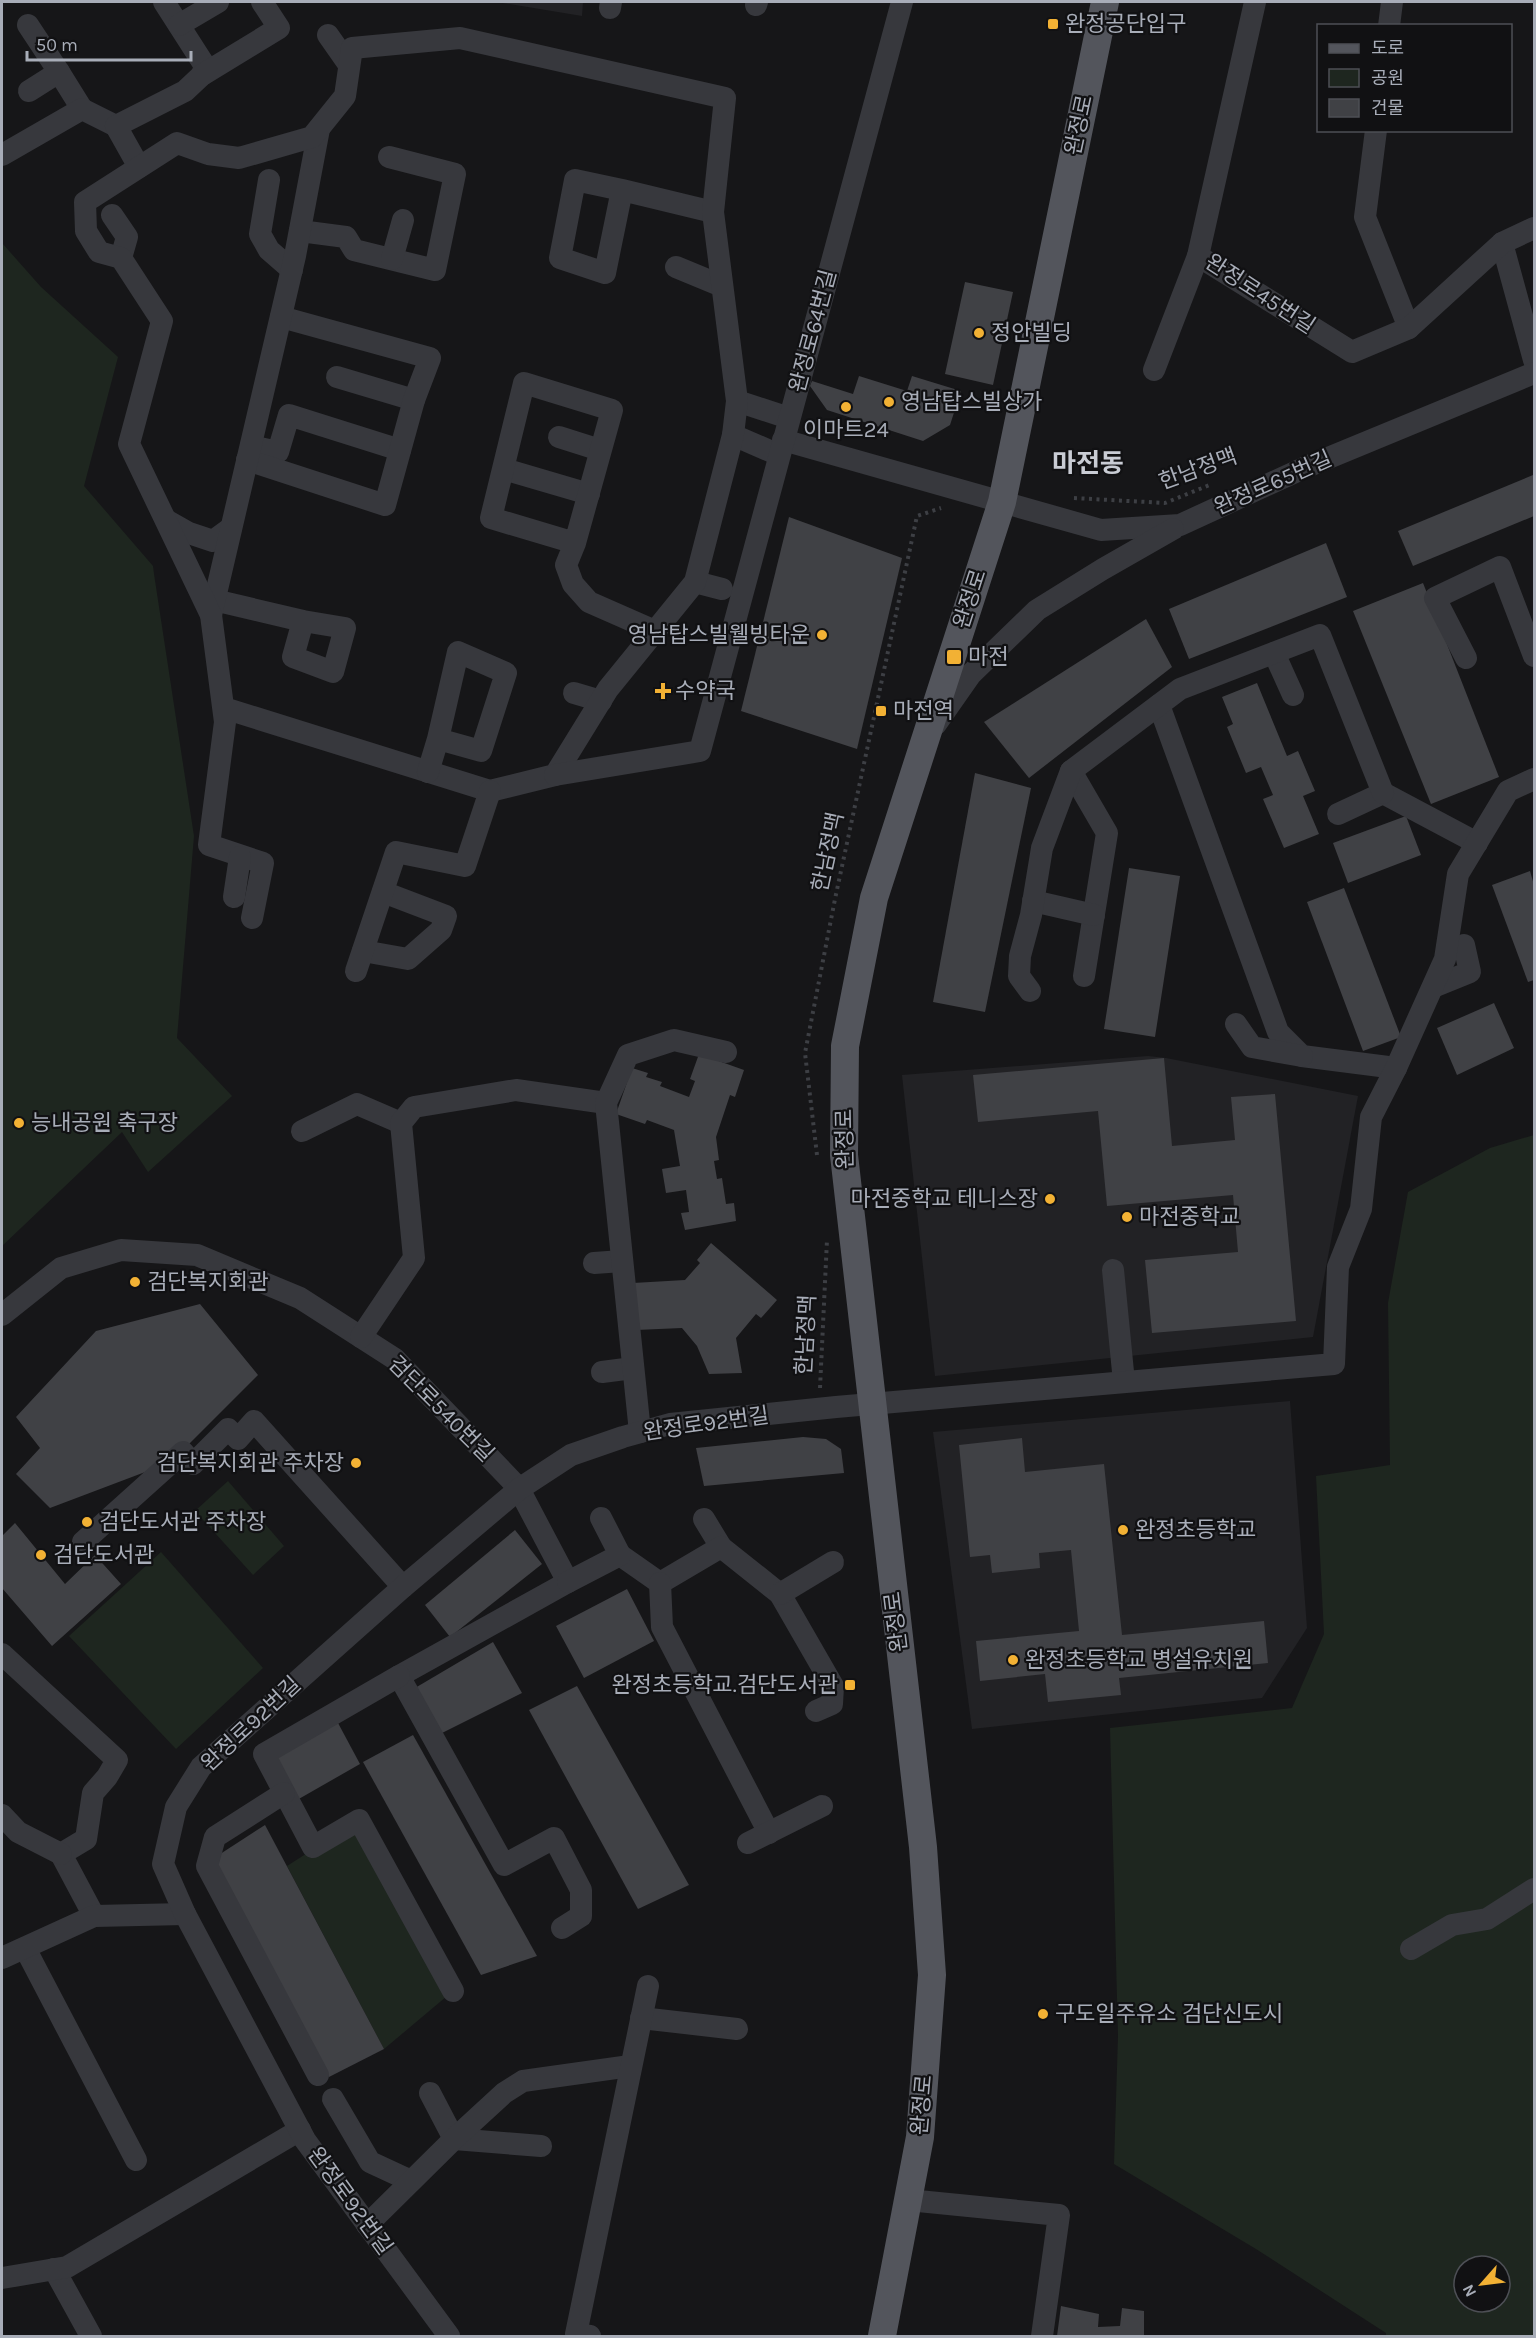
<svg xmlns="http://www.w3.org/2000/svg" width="1536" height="2338" font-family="Karla,'Noto Sans KR',sans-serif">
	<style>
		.built { fill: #222225 }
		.green { fill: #1e261f; fill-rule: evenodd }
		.building { fill: #404145 }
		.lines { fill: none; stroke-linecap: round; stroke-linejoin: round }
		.path { stroke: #3d3f44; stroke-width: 4; stroke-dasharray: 3 4.5; stroke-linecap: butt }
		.minor { stroke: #37383d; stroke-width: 22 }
		.major { stroke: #53555c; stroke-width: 28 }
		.poi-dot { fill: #f2b134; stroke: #111113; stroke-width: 2 }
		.labels { text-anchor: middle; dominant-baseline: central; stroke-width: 4.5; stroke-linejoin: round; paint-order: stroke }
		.poi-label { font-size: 22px; fill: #a8adb8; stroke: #111113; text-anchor: start }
		.street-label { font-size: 22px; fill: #a8adb8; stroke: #111113 }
		.quarter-label { font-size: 26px; font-weight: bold; fill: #c9ccd4; stroke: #111113 }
	</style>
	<rect width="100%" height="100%" fill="#161618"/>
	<g class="built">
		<path d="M497,2H583L582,16Z"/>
		<path d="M1148,1056L1166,1058L1358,1096L1313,1337L935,1376L902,1075Z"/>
		<path d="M1290,1401L1307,1628L1262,1698L972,1729L933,1432Z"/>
	</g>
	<g class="green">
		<path d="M2,243L41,287L118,357L84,486L153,566L154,574L194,836L177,1038L232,1096L148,1172L122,1132L2,1246Z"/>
		<path d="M1534,1135V2336H1386V2333L1256,2249L1114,2164L1118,2036L1110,1728L1292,1708L1324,1634L1316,1476L1390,1465L1388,1303L1408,1192L1490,1148ZM1464,2266H1500V2302H1464Z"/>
		<path d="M228,1481L284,1546L253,1575L195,1511Z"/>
		<path d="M161,1552L263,1668L176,1749L69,1636Z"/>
		<path d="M359,1820L453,1991L384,2049L287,1866Z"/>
	</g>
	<g class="building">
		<path d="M965,282L1013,292L993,385L945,374Z"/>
		<path d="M859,376L907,391L912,376L961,391L950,425L923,441L827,410L810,386L812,381L853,394Z"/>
		<path d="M1533,475L1534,516L1413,566L1398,531Z"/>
		<path d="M789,517L902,558L857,749L741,711Z"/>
		<path d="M1326,543L1347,597L1189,659L1169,609Z"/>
		<path d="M1423,583L1499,777L1431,804L1353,611Z"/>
		<path d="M1146,619L1172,667L1029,778L984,722Z"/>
		<path d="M1257,683L1287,756L1298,751L1315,791L1303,796L1319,834L1284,848L1263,799L1273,795L1261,767L1246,773L1227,727L1233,724L1222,697Z"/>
		<path d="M975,773L1031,788L985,1012L933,1002Z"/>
		<path d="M1406,816L1421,855L1348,883L1333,843Z"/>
		<path d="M1129,868L1180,876L1155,1037L1104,1029Z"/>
		<path d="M1530,871L1534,885V980L1528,982L1492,885Z"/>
		<path d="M1344,888L1401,1037L1363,1051L1307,902Z"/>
		<path d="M1494,1003L1514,1048L1457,1075L1437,1028Z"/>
		<path d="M699,1054L744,1070L735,1097L730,1095L716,1137L719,1160L714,1161L717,1179L722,1178L726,1204L734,1203L736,1221L685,1230L681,1213L689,1212L686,1190L666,1193L662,1169L680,1166L674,1130L647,1120L645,1124L616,1114L632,1068L648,1073L646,1077L662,1082L660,1086L689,1097L695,1081L690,1079Z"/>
		<path d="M1164,1058L1172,1146L1235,1140L1231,1097L1275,1094L1296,1321L1152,1333L1145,1260L1238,1252L1233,1195L1107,1206L1098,1111L978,1122L973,1075Z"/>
		<path d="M711,1243L777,1300L761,1318L756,1314L736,1338L742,1373L709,1374L697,1346L682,1328L636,1330L633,1283L685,1280L700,1263L697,1260Z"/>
		<path d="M200,1304L258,1375L182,1451L161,1466L50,1508L16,1474L40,1448L16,1417L96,1331Z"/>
		<path d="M803,1437L826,1439L841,1449L844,1473L704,1486L696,1448Z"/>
		<path d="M1022,1438L1025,1472L1104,1464L1122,1635L1264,1621L1268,1663L1119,1678L1121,1695L1048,1702L1045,1674L980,1681L976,1641L1079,1631L1071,1550L1039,1553L1040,1568L992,1573L990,1555L970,1557L959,1445Z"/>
		<path d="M15,1523L65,1584L95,1555L121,1584L52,1646L2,1588V1536Z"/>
		<path d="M515,1530L542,1564L450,1637L425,1605Z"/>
		<path d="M627,1589L654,1641L584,1678L556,1626Z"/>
		<path d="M493,1642L522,1693L440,1734L415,1688Z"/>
		<path d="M577,1686L689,1885L638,1909L529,1710Z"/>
		<path d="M338,1723L360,1764L297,1800L274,1757Z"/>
		<path d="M413,1735L537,1956L481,1975L363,1762Z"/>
		<path d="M265,1825L384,2049L329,2077L214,1858Z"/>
		<path d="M1061,2306L1099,2314L1098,2327L1120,2326L1122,2308L1144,2311V2336H1057Z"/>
	</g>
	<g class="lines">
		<g class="path">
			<path d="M1074,498L1165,503L1212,484"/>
			<path d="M817,1155L805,1053L835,899L917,516L941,508"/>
			<path d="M820,1388L827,1240"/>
		</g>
		<g class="minor">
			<path d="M164,2L205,66L202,75"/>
			<path d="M756,5L757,2"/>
			<path d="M610,8L611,2"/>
			<path d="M28,25L59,72"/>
			<path d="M179,25L218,2"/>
			<path d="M1389,26L1392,2"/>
			<path d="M328,35L349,65"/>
			<path d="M29,91L59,72L82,109"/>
			<path d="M1376,130L1365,217L1409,328"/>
			<path d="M2,155L82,109L116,126"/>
			<path d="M139,167L116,126L185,91L202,75L279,28L262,2"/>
			<path d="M269,180L260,234L269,250L292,270"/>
			<path d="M622,190L575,180L560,258L605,273L622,190L713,212"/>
			<path d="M112,215L127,237L121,258"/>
			<path d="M300,231L346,237L354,250L435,270L455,174L389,157"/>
			<path d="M1502,243L1534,360"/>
			<path d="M1198,256L1352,352L1409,328L1502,243L1534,228"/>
			<path d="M392,259L403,220"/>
			<path d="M676,267L722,286"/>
			<path d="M1154,370L1198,256L1255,2"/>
			<path d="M337,377L414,400"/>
			<path d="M737,401L789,418"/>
			<path d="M733,435L779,455"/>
			<path d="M559,437L600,450"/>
			<path d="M783,440L1101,530L1180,525L1304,468L1534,373"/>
			<path d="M251,446L278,452L289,415L400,450"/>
			<path d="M247,460L385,505L414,400L430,358L281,317"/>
			<path d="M504,469L589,494"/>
			<path d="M166,520L189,533L213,541L231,528"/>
			<path d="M575,543L612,410L524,383L491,518L575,543L566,565L573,584L589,602L655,631"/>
			<path d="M695,582L722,589"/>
			<path d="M214,600L303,621L293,657L333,672L345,628L303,621"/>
			<path d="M211,615L295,256L319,129"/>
			<path d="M1274,653L1293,695"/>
			<path d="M1466,658L1435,598L1500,567L1534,656"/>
			<path d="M574,693L601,701"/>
			<path d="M1159,705L1278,1032L1302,1056L1396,1068"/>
			<path d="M224,708L490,791L555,775L608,689L695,582L733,435L737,401L713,212L725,98L460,38L352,48L345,96L312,137L239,158L208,154L177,143L85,202L86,231L99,252L121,258L162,321L129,444L211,615L225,722L209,845L263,863L252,918"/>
			<path d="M936,724L971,674L1037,610L1103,569L1173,529"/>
			<path d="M1071,771L1107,833L1084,976"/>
			<path d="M428,772L438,739L481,751L506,673L458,652L438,739"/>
			<path d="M555,775L700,751L902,2"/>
			<path d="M1338,814L1383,793L1477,843"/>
			<path d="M234,897L240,857"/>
			<path d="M1033,901L1094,915"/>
			<path d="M363,951L408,959L441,930L446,916L383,892"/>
			<path d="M356,971L396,852L465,866L490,791"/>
			<path d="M1433,987L1470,972L1464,945"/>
			<path d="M1030,991L1019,976L1020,956L1031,915L1042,848L1071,771L1180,689L1320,635L1383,793"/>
			<path d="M1236,1024L1252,1047L1302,1056"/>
			<path d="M302,1131L357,1104L401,1123"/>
			<path d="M594,1263L622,1261"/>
			<path d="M1113,1270L1124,1382"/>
			<path d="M2,1315L61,1268L121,1250L197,1255L300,1298L395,1359L512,1481L519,1489L568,1582L399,1676L504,1865L554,1838L581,1890V1916L562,1928"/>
			<path d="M361,1337L414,1258L401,1123L414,1107L516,1090L606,1103"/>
			<path d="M602,1372L633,1368"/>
			<path d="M640,1432L606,1103L628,1055L674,1040L726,1052"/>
			<path d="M704,1519L721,1547"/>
			<path d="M83,1542L183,1452L193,1464L228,1429L238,1439L254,1421L403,1587"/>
			<path d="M620,1555L660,1583L721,1547L780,1594L833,1686L832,1704L816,1711"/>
			<path d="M568,1582L620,1555L601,1518"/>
			<path d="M660,1583L662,1627L769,1833"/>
			<path d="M780,1594L833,1562"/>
			<path d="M2,1654L117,1760L107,1777L93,1793L86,1839L61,1854L94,1916"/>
			<path d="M399,1676L264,1754L313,1847L359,1820L453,1991"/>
			<path d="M284,1793L215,1837L207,1866L318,2075"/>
			<path d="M2,1815L18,1832L61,1854"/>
			<path d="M748,1843L822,1806"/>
			<path d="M25,1948L136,2160"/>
			<path d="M1411,1949L1452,1925L1487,1919L1534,1889"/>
			<path d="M2,1958L94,1916L185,1914"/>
			<path d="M641,2018L737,2029"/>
			<path d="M430,2093L454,2139L541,2146"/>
			<path d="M333,2099L370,2162L411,2181"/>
			<path d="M908,2200L1059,2215L1042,2336"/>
			<path d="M367,2225L454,2139L504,2093L523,2081L630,2066"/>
			<path d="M54,2269L91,2336"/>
			<path d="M2,2278L67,2267L300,2130"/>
			<path d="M449,2336L305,2140L185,1914L163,1864L176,1807L201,1767L403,1587L519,1489L571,1455L623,1437L670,1424L836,1407L1334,1364L1338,1267L1361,1209L1371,1117L1396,1068L1445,959L1458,874L1508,791L1534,779"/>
			<path d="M590,2336L576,2334L648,1986"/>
		</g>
		<path class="major" d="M882,2336L920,2137L932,1975L923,1847L844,1155L845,1046L874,898L1002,502L1105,2"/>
	</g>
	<g class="poi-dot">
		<rect x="1047" y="18" width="12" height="12" rx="3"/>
		<circle cx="979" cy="333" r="6"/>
		<circle cx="889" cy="402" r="6"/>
		<circle cx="846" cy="407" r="6"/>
		<circle cx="822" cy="635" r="6"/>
		<rect x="946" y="649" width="16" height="16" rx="3"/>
		<path d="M660 682h6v6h6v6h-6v6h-6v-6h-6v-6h6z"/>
		<rect x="875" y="705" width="12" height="12" rx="3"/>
		<circle cx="19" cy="1123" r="6"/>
		<circle cx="1050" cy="1199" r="6"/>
		<circle cx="1127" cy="1217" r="6"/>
		<circle cx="135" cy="1282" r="6"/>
		<circle cx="356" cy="1463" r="6"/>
		<circle cx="87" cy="1522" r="6"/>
		<circle cx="1123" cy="1530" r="6"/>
		<circle cx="41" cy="1555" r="6"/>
		<circle cx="1013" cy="1660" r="6"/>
		<rect x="844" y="1679" width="12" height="12" rx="3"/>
		<circle cx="1043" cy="2014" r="6"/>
	</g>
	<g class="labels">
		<g class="poi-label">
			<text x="1065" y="24">완정공단입구</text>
			<text x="991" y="333">정안빌딩</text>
			<text x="901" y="402">영남탑스빌상가</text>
			<text x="846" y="430" text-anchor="middle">이마트24</text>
			<text x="810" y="635" text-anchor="end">영남탑스빌웰빙타운</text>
			<text x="968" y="657">마전</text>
			<text x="675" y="691">수약국</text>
			<text x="893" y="711">마전역</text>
			<text x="31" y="1123">능내공원 축구장</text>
			<text x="1038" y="1199" text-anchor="end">마전중학교 테니스장</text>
			<text x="1139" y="1217">마전중학교</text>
			<text x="147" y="1282">검단복지회관</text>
			<text x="344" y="1463" text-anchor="end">검단복지회관 주차장</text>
			<text x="99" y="1522">검단도서관 주차장</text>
			<text x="1135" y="1530">완정초등학교</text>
			<text x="53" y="1555">검단도서관</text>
			<text x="1025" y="1660">완정초등학교 병설유치원</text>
			<text x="838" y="1685" text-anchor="end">완정초등학교.검단도서관</text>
			<text x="1055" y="2014">구도일주유소 검단신도시</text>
		</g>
		<g class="street-label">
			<text transform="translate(1079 125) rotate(-78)">완정로</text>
			<text transform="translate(1260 294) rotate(33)">완정로45번길</text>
			<text transform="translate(813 331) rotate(-75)">완정로64번길</text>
			<text transform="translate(1198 469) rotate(-20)">한남정맥</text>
			<text transform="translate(1273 483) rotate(-24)">완정로65번길</text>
			<text transform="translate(970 599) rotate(-72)">완정로</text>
			<text transform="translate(828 852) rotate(-78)">한남정맥</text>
			<text transform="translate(845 1139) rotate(-91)">완정로</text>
			<text transform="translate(806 1335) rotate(-87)">한남정맥</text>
			<text transform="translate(441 1409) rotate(45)">검단로540번길</text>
			<text transform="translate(706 1424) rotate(-8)">완정로92번길</text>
			<text transform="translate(896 1622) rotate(-97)">완정로</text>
			<text transform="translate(251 1724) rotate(-43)">완정로92번길</text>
			<text transform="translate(922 2105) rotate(-85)">완정로</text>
			<text transform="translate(350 2201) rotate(54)">완정로92번길</text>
		</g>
		<g class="quarter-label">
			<text x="1088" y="463">마전동</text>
		</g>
	</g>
	<rect width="1536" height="2338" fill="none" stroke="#a8adb8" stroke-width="6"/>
	<rect x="1317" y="24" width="195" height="108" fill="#111113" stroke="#4d4f55" stroke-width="1.5"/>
	<rect x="1329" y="44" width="30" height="9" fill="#53555c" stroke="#4d4f55" stroke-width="1.5"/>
	<text x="1371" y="54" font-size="18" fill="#a8adb8">도로</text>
	<rect x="1329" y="69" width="30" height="18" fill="#1e261f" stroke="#4d4f55" stroke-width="1.5"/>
	<text x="1371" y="84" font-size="18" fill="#a8adb8">공원</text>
	<rect x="1329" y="99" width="30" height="18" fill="#404145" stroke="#4d4f55" stroke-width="1.5"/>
	<text x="1371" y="114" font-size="18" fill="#a8adb8">건물</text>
	<g transform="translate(1482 2284) rotate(242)"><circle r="28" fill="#111113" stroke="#4d4f55" stroke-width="1.5"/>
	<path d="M0-4.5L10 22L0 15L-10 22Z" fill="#f2b134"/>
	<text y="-9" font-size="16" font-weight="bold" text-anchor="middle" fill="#a8adb8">N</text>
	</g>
	<path d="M27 51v9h164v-9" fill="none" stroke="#a8adb8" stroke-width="3"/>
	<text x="36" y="51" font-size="18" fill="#a8adb8" stroke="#111113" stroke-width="4.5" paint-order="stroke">50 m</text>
</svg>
